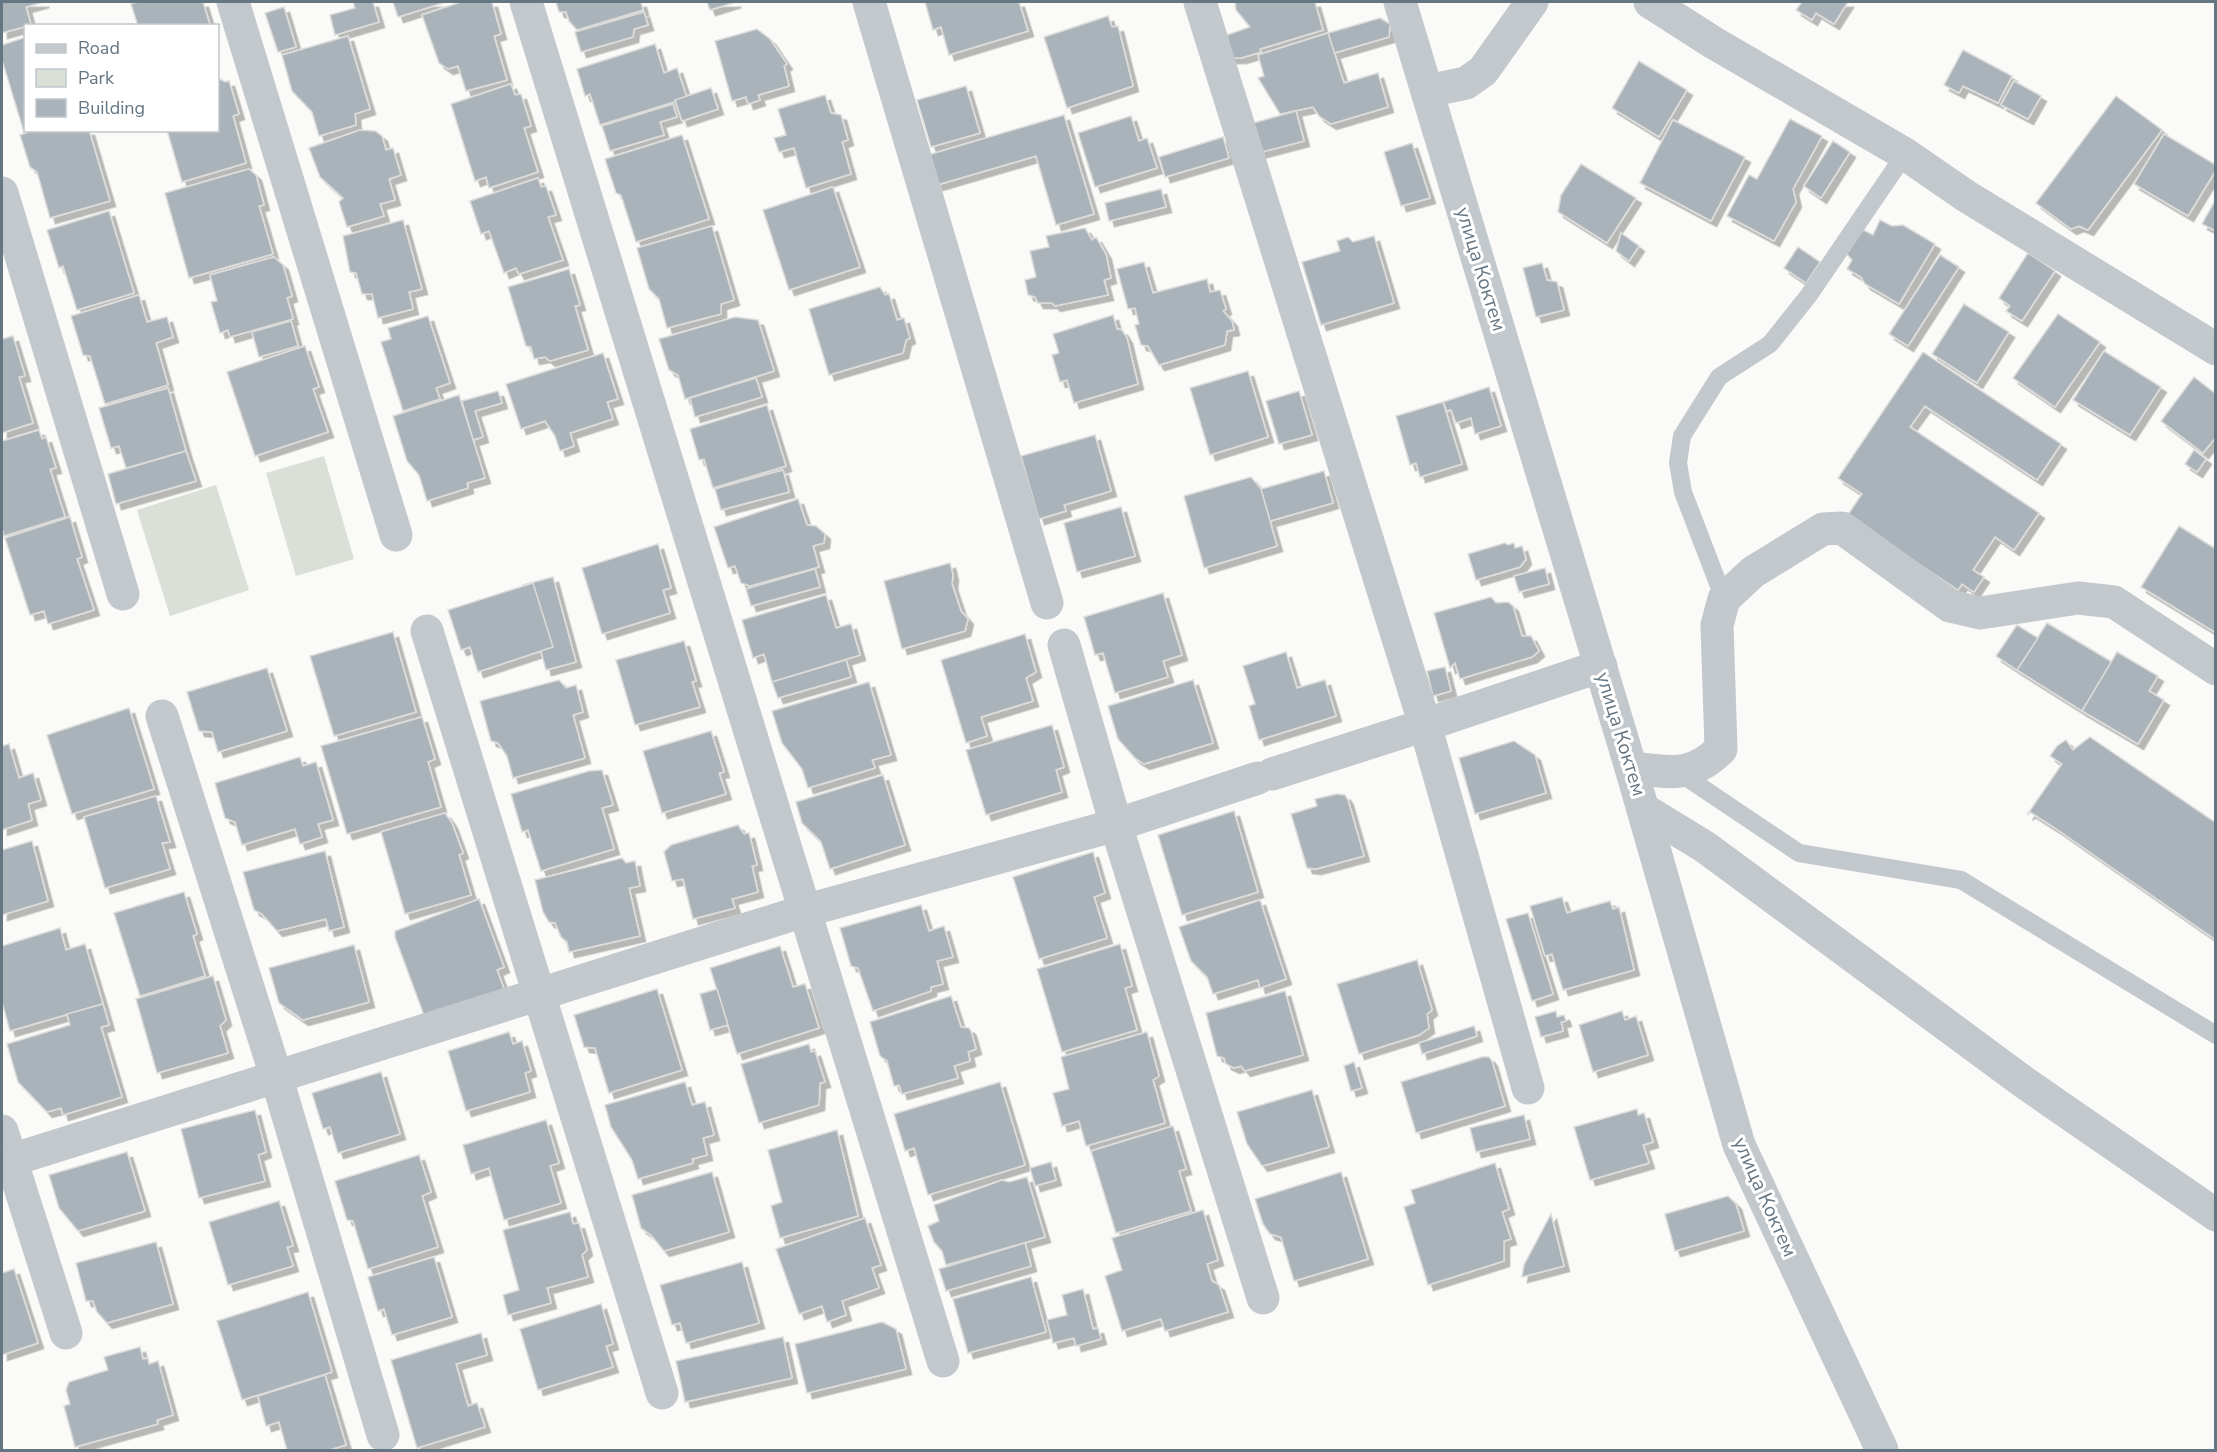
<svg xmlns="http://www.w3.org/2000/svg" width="2217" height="1452" font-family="'Nunito Sans',sans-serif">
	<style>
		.green { fill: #dadfd7 }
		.building { fill: #aab3b9; stroke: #dcdcda; stroke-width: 1.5; filter: url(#shadow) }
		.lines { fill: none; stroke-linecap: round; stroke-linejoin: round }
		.lane { stroke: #c3c8cc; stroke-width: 18 }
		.street { stroke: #c3c8cc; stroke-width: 33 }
		.labels { text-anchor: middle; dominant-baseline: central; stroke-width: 6; stroke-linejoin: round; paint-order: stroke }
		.street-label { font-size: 20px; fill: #657683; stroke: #fff }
	</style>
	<defs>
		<filter id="shadow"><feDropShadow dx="5.5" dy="5.5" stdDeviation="0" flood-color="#0004"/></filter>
	</defs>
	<rect width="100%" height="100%" fill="#fafaf8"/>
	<g class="green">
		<path d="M324,456L354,559L296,576L266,473Z"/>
		<path d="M216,485L249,590L170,616L137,510Z"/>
	</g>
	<g class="building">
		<path d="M2,2H44L26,7L31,25L2,33Z"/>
		<path d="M138,2H203L210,25L138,26L131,4Z"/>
		<path d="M353,2H373L379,22L335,35L330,15L355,8Z"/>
		<path d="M393,2H446L398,17Z"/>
		<path d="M461,2H492L501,34L494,36L507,80L466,91L458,66L448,69L439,63L422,15Z"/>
		<path d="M556,2H641L643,10L577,30L569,21L566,12H559Z"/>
		<path d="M707,2H736L710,10Z"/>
		<path d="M925,2H1019L1028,31L949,55L941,27L933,30Z"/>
		<path d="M1235,2H1315L1323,30L1260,49L1261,52L1241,58H1229L1227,35L1250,27L1236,10Z"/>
		<path d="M1802,2H1848L1834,24L1816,13L1812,20L1796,10Z"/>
		<path d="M284,7L296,47L278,52L265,13Z"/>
		<path d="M644,12L648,25L634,29L633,37L581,52L575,32Z"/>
		<path d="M1108,16L1112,27L1118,26L1133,86L1067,108L1044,37Z"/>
		<path d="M1380,18L1390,24L1389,37L1334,53L1328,33Z"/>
		<path d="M757,29L770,39L787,64L784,66L789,86L758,95L760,100L748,104L746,97L732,101L715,41Z"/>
		<path d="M1328,33L1344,83L1378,73L1388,107L1331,124L1319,116L1313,107L1280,114L1258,78L1264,76L1258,55Z"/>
		<path d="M348,36L370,109L355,114L356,125L319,136L312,112L292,91L282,55Z"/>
		<path d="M26,37V129H23L2,60V45Z"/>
		<path d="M655,44L664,73L677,68L687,98L600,125L590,94L585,96L577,69Z"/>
		<path d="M1963,50L2012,76L1998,103L1963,86L1959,93L1944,85Z"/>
		<path d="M1639,61L1687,90L1659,137L1612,108Z"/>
		<path d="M218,78L225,82L229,81L239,114L233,116L246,163L182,182L167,130H218Z"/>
		<path d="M2014,81L2041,96L2028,119L2001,105Z"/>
		<path d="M511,84L515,95L521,94L531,126L524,128L538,172L489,188L486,177L475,181L451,104Z"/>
		<path d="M966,86L980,133L931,147L917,100Z"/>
		<path d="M711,88L718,109L682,121L675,100Z"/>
		<path d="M825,95L831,113L841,115L848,140L842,142L851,174L806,188L794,148L779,152L774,138L786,135L778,109Z"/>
		<path d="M2116,96L2162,130L2088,230L2079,226L2071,229L2036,203Z"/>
		<path d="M673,104L677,117L660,122L664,135L610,151L602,126Z"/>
		<path d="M1296,111L1304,141L1258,153L1250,124Z"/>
		<path d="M1064,115L1094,214L1056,225L1036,156L937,185L928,155Z"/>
		<path d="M1131,116L1139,141L1147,138L1157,168L1095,187L1078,133Z"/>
		<path d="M1790,119L1822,136L1793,189L1796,202L1774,241L1727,216L1749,175L1757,179Z"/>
		<path d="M1673,120L1745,157L1711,221L1640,183Z"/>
		<path d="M35,130H89L110,201L50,218L37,172L30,167L20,135Z"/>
		<path d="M360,130L375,131L382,136L386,150L393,148L401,175L389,179L395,200L380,204L384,216L347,227L339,202L343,198L320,177L309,148Z"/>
		<path d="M2164,134L2216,165V170L2188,216L2134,184Z"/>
		<path d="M682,135L709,219L636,242L621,195L616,193L605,159Z"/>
		<path d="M1223,137L1229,158L1165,177L1159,157Z"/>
		<path d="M1833,141L1850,152L1821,198L1804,186Z"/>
		<path d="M1412,143L1430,198L1401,206L1384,152Z"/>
		<path d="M1581,164L1636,198L1607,243L1558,212L1561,195Z"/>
		<path d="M249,169L256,175L264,205L259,206L273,254L189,278L165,193Z"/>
		<path d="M538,178L541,187L546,186L556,215L548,217L563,260L519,274L516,268L504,273L489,231L481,234L470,201Z"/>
		<path d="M833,187L860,267L789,290L763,210Z"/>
		<path d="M1161,189L1166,207L1109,221L1105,203Z"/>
		<path d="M2216,199V231L2202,224Z"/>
		<path d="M109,211L134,293L77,310L63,266L59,268L47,230Z"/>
		<path d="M403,220L422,289L409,292L413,309L378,318L372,294H362L356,273L350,272L343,236Z"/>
		<path d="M1880,220L1892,226L1903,225L1935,244L1899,304L1865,284L1861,277L1847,269L1852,260L1845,252L1858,227L1873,235Z"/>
		<path d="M712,226L734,300L721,304V314L667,328L659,299L649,289L637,248Z"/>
		<path d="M1085,228L1092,240L1096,237L1106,254L1111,278L1104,280L1108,295L1055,306L1052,303H1038L1035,297L1028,295L1025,280L1036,277L1030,251L1049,247L1046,236Z"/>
		<path d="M1621,233L1639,246L1629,261L1616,251Z"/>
		<path d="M1374,236L1394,303L1321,325L1302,262L1340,251L1337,241L1348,237L1353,242Z"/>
		<path d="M1798,247L1820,262L1806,283L1784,268Z"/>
		<path d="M2028,253L2055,271L2022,321L2006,311L2010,306L1999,298Z"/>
		<path d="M1940,255L1959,267L1908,346L1889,334Z"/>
		<path d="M274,257L283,265L292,296L287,298L293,319L230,337L228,330L220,333L211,302L217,301L210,275Z"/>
		<path d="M1144,262L1153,293L1207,279L1210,292L1220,290L1226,309L1223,311L1232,321L1234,330L1227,331L1225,345L1159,365L1148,346L1141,345L1135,325L1139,324L1135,308L1128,309L1117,269Z"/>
		<path d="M1542,263L1547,280L1557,282L1564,310L1536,317L1523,268Z"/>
		<path d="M569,269L580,305L575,306L588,350L550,361L545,357L534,359L531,347L526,346L508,287Z"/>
		<path d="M880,287L885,295L889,294L897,320L904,318L910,338L906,340L903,353L829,375L809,309Z"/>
		<path d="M139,295L147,322L167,317L173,337L156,343L168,385L105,404L90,356L83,355L71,316Z"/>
		<path d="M1964,304L2009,332L1977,383L1932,354Z"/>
		<path d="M2058,314L2100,342L2055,407L2013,378Z"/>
		<path d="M1113,315L1117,329L1122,330L1127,338L1138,384L1074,403L1067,380L1060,382L1052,355L1059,353L1053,334Z"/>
		<path d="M428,316L450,383L436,388L440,399L403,411L381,342L391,339L388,328Z"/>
		<path d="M735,317L758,320L774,371L685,399L678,375L669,370L659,339Z"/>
		<path d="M291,321L298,346L259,357L252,332Z"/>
		<path d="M13,336L25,376L19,377L33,423L2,433V339Z"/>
		<path d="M305,346L319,387L313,389L328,432L255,456L227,372Z"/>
		<path d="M2104,351L2161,387L2130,435L2073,400Z"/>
		<path d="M1923,352L2061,444L2037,480L1925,406L1910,427L2039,513L2014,550L1995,537L1973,570L1984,577L1974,592L1962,584L1958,590L1847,516L1862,494L1838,478Z"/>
		<path d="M603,353L618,399L607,402L613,419L570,433L574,446L560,451L555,436L545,421L521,429L506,384Z"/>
		<path d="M1248,371L1268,437L1210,455L1190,388Z"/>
		<path d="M2194,377L2216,394V437L2203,453L2161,421Z"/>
		<path d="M756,378L762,397L695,417L690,398Z"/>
		<path d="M1489,387L1501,426L1475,434L1471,418L1456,423L1451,410L1447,411L1443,402Z"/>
		<path d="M168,388L186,451L126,468L119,446L111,448L99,408Z"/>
		<path d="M498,391L502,403L475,411L483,437L473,440L462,401Z"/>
		<path d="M1299,391L1312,435L1279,444L1266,401Z"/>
		<path d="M459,395L485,478L467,483L468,488L427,501L419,475L407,461L393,416Z"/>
		<path d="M1443,402L1462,464L1420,477L1416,463L1410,465L1396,416Z"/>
		<path d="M767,405L786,466L713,488L704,459L699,460L690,429Z"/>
		<path d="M39,430L42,439L46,437L56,468L50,469L65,517L4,536L2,528V441Z"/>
		<path d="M1095,435L1111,491L1064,505L1066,511L1039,519L1021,456Z"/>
		<path d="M2194,450L2206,459L2197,472L2185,464Z"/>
		<path d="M186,451L196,481L116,504L108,474Z"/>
		<path d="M783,470L789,492L721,510L715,489Z"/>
		<path d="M1324,471L1333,503L1270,521L1261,489Z"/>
		<path d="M1251,477L1261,489L1277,546L1204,568L1184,496Z"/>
		<path d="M798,499L807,525L816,526L825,534L824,543L813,546L819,567L750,586L741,583L735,566L728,568L714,527Z"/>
		<path d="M1121,507L1135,556L1077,572L1064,523Z"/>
		<path d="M70,517L82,557L77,559L94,610L48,624L44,611L30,615L5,538Z"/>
		<path d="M2179,526L2216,549V633L2141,587Z"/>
		<path d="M1505,543L1508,545L1514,543L1515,548L1522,546L1526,559L1520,567L1476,580L1468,554Z"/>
		<path d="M658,544L671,588L663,590L670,613L602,634L582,568Z"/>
		<path d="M950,563L953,575L952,584L961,611L968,619L965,631L902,649L884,581Z"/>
		<path d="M1545,568L1549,584L1519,592L1514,576Z"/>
		<path d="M815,569L820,587L751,606L746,589Z"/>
		<path d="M553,577L576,662L546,670L523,585Z"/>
		<path d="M533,583L553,647L478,672L470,647L461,650L448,610Z"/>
		<path d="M1163,593L1182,655L1163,661L1168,677L1115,693L1103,653L1095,655L1084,617Z"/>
		<path d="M826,595L836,628L851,624L860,655L772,682L764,654L753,658L742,620Z"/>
		<path d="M1491,597L1496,603L1508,602L1513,606L1522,636H1531L1539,651L1532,657L1460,679L1455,663L1450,668L1434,613Z"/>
		<path d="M2047,623L2112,662L2082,711L2017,670Z"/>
		<path d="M2017,625L2038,638L2017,670L1996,656Z"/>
		<path d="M393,632L416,712L334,736L310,656Z"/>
		<path d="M1025,634L1036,672L1026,678L1033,701L981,717L987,736L966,743L941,660Z"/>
		<path d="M684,641L696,681L692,682L700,707L635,725L616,660Z"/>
		<path d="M1286,652L1297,688L1325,680L1336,716L1259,740L1249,706L1255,704L1243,666Z"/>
		<path d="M2117,652L2158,676L2149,691L2164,700L2138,744L2082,711Z"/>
		<path d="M846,660L851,677L778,698L772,682Z"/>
		<path d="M1445,667L1451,691L1433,696L1427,671Z"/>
		<path d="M267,668L287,731L218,752L212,732L199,731L187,692Z"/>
		<path d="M559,680L566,688L576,685L583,712L573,715L585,758L513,778L507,756L498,743L491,741L480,701Z"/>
		<path d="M1193,680L1213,743L1144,764L1135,758L1118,739L1108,706Z"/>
		<path d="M869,682L891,755L872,760L875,768L808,788L802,769L782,743L772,711Z"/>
		<path d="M129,708L154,789L72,814L47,735Z"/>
		<path d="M422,717L435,759L428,762L441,807L347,834L321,746Z"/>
		<path d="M1052,725L1064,767L1056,770L1062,792L986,815L966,750Z"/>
		<path d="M711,731L724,772L719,773L726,794L662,813L643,751Z"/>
		<path d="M2090,737L2216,823V940L2055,828L2030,812L2027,815L2062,764L2050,756L2057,746L2066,740L2073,750Z"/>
		<path d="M1514,741L1535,755L1546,793L1475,814L1459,758Z"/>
		<path d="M9,744L19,778L33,773L41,800L28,804L32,820L2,830V746Z"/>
		<path d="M300,757L303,766L316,762L333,820L318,824L322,837L300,844L295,829L242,845L235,822L225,818L215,783Z"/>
		<path d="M602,770L613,805L602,808L614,849L541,871L528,830L522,832L511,794L589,771Z"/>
		<path d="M883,775L905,845L830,869L821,842L802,823L796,802Z"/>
		<path d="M1337,794L1345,795L1348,800L1364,856L1316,869L1307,868L1291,814L1317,806L1315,799Z"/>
		<path d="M156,796L170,842L162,843L170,869L105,888L84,817Z"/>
		<path d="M1234,811L1258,892L1182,915L1158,835Z"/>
		<path d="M445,813L452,823L463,853L459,855L471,895L405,914L381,832Z"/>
		<path d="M738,825L744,834L749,833L757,865L752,866L758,892L732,899L735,908L693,919L683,879L672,881L664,852L671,845Z"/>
		<path d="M32,841L48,901L2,915V850Z"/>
		<path d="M325,851L344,927L329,931L326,919L277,931L262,914L254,910L243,872Z"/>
		<path d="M1093,852L1105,893L1094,897L1107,938L1039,959L1013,877Z"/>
		<path d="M622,858L626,863L635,861L640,886L629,888L640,936L569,952L567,942L561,937L555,923L549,922L543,912L535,880Z"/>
		<path d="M184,892L197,934L193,936L205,976L140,996L114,913Z"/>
		<path d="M1562,897L1567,913L1610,901L1613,909L1619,907L1634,970L1563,990L1552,954L1545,956L1530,906Z"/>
		<path d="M479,899L504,967L497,970L504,989L425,1018L395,937V931Z"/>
		<path d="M1260,900L1286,979L1260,988L1258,980L1213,994L1207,977L1191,961L1179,927Z"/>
		<path d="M921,905L929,931L944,926L953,957L937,961L943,984L931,987V991L873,1011L858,968L851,966L840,928Z"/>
		<path d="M1528,913L1553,994L1532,1001L1506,919Z"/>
		<path d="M60,928L66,950L85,944L103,1004L10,1031L2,1002V946Z"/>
		<path d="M1120,944L1132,986L1125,988L1137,1030L1062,1052L1037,969Z"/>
		<path d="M354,945L369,1002L303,1020L279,1003L269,968Z"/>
		<path d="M780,946L793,987L805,984L819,1028L737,1054L710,968Z"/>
		<path d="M1417,960L1432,1010L1427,1014L1429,1028L1419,1035L1359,1054L1337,984Z"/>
		<path d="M213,976L226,1020L220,1026L228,1053L157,1073L136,999Z"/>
		<path d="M657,989L682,1070L609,1093L595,1048L584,1047L574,1015Z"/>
		<path d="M717,989L728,1025L710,1030L700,994Z"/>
		<path d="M1285,991L1303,1055L1245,1071L1241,1066L1234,1068L1226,1064L1224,1058L1217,1056L1206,1013Z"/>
		<path d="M951,996L961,1027L969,1028L971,1031L976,1049L968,1052L970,1061L954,1066L958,1078L902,1094L899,1085L894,1086L887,1061L880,1056L870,1022Z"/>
		<path d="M103,1004L109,1025L101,1027L122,1097L63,1115L61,1108L47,1112L18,1082L7,1044L70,1025L67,1014Z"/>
		<path d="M1556,1011L1557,1017L1564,1015L1566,1021L1561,1022L1563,1031L1541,1037L1535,1017Z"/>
		<path d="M1622,1011L1625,1020L1636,1016L1648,1055L1593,1072L1579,1025Z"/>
		<path d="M1474,1026L1477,1036L1422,1054L1419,1043Z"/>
		<path d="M509,1032L513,1044L522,1041L531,1071L525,1073L530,1092L466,1111L448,1051Z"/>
		<path d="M1147,1032L1159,1076L1153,1080L1165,1123L1086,1146L1079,1121L1062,1126L1053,1093L1069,1089L1061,1057Z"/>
		<path d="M809,1044L811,1052L815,1051L825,1082L820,1083L819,1105L759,1123L741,1064Z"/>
		<path d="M1482,1057H1489L1492,1061L1505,1106L1416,1133L1401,1082Z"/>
		<path d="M1354,1062L1362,1088L1351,1091L1344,1066Z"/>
		<path d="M381,1072L400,1134L338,1153L330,1127L323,1129L312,1093Z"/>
		<path d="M685,1082L692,1105L705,1102L714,1135L703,1138L707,1155L692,1159L693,1163L638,1179L632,1160L611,1127L605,1105Z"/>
		<path d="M1000,1082L1025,1165L928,1195L914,1148L905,1151L894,1114Z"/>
		<path d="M1312,1090L1329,1147L1262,1166L1247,1144L1237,1112Z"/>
		<path d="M1637,1109L1638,1115L1644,1113L1653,1142L1643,1145L1649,1163L1590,1180L1574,1127Z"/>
		<path d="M255,1110L266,1152L258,1155L265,1181L199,1198L181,1129Z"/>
		<path d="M1524,1115L1530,1139L1476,1152L1470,1128Z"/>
		<path d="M546,1120L559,1163L550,1166L561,1203L504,1220L489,1168L471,1174L463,1145Z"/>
		<path d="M1173,1126L1186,1169L1179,1171L1191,1211L1116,1233L1091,1151Z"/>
		<path d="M837,1130L858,1216L780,1238L771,1206L782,1202L768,1150Z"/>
		<path d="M127,1152L145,1211L78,1231L59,1208L49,1175Z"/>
		<path d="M419,1155L431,1192L422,1196L438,1247L368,1269L353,1221L347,1220L335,1181Z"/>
		<path d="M1051,1162L1056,1180L1035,1186L1030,1168Z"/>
		<path d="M1495,1163L1509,1209L1502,1212L1511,1239L1504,1241V1261L1428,1285L1404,1207L1415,1203L1411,1190Z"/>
		<path d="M712,1172L729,1232L664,1251L651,1235L641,1228L632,1195Z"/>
		<path d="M1341,1172L1368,1259L1294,1281L1281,1237L1270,1234L1263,1224L1255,1199Z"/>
		<path d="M1027,1177L1045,1237L946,1265L942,1251L934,1242L928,1226L939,1221L934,1205L1002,1180L1009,1182Z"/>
		<path d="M1728,1196L1736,1204L1744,1231L1675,1251L1665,1214Z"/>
		<path d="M279,1201L293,1246L287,1247L293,1266L228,1285L209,1222Z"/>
		<path d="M1203,1210L1218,1260L1207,1264L1212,1281L1219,1285L1228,1312L1165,1331L1161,1319L1122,1331L1105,1276L1122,1270L1112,1238Z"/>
		<path d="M570,1212L573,1224L579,1223L587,1250L582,1255L588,1277L547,1288L551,1303L508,1315L503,1295L519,1290L503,1230Z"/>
		<path d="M1551,1214L1564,1266L1522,1277L1524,1265Z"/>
		<path d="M865,1218L881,1265L872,1268L879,1288L842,1301L846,1315L827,1322L822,1306L799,1314L776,1249Z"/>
		<path d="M156,1242L173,1304L107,1323L97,1312L93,1301H86L76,1263Z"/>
		<path d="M1025,1243L1031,1266L946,1291L939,1269Z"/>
		<path d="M434,1257L452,1317L392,1335L384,1309L378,1311L368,1277Z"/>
		<path d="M742,1262L759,1323L686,1343L680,1323L672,1325L660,1285Z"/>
		<path d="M14,1269L38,1343L2,1355V1273Z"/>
		<path d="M1031,1277L1046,1332L968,1353L953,1299Z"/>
		<path d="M1083,1289L1093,1329L1098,1328L1101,1339L1076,1346L1074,1338L1053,1343L1047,1320L1067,1315L1062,1295Z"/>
		<path d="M308,1292L332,1372L242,1400L217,1321Z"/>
		<path d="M601,1304L613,1344L606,1346L613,1367L538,1390L520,1329Z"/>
		<path d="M882,1322L896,1329L906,1369L807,1393L795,1344Z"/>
		<path d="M481,1333L487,1355L456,1364L468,1406L477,1403L485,1427L417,1448L391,1360Z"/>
		<path d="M783,1337L792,1378L685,1402L676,1361Z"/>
		<path d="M140,1347L143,1359L148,1358L149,1364L158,1361L173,1415L157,1420L158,1424L75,1447L64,1406L70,1404L66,1390L69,1382L108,1370L104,1357Z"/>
		<path d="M325,1375L346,1445L329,1450H287L279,1422L266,1426L258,1396Z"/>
	</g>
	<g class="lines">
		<g class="lane">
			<path d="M1724,599L1683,492L1678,463L1682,436L1719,377L1770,344L1809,295L1905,154"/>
			<path d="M1680,773L1799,853L1961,880L2216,1035"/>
		</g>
		<g class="street">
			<path d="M233,2L396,535"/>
			<path d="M526,2L943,1361"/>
			<path d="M869,2L1047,603"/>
			<path d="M1200,2L1425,725L1272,774"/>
			<path d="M1400,2L1631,768L1739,1145L1882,1450"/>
			<path d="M1650,2L1714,43L1905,154L1966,196L2216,349"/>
			<path d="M1428,91L1466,83L1483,71L1532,2"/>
			<path d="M2,193L123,594"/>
			<path d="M427,631L662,1393"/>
			<path d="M1064,645L1116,825L1263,1298"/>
			<path d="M162,716L277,1079L383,1435"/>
			<path d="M1631,768C1670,772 1691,779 1721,749L1717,625L1724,599L1753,572L1823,529L1842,528L1950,606L1980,613L2078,598L2114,602L2216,669"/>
			<path d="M1643,809L1705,847L2025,1083L2216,1215"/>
			<path d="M1528,1088L1425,725L1601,666"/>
			<path d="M2,1131L66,1333"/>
			<path d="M2,1163L804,911L1116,825L1258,778"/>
		</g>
	</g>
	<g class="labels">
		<g class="street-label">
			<text transform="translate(1481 269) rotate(73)">улица Коктем</text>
			<text transform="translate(1621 734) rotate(73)">улица Коктем</text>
			<text transform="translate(1765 1197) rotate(66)">улица Коктем</text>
		</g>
	</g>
	<rect width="2217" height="1452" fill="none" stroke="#657683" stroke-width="6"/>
	<rect x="24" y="24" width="195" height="108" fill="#ffffff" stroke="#c1c8cd" stroke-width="1.5"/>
	<rect x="36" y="44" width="30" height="9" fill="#c3c8cc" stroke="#c1c8cd" stroke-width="1.5"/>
	<text x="78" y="54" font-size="18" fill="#657683">Road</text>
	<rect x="36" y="69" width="30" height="18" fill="#dadfd7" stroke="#c1c8cd" stroke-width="1.5"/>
	<text x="78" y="84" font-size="18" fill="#657683">Park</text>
	<rect x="36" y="99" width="30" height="18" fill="#aab3b9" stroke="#c1c8cd" stroke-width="1.5"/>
	<text x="78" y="114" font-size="18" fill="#657683">Building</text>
</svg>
